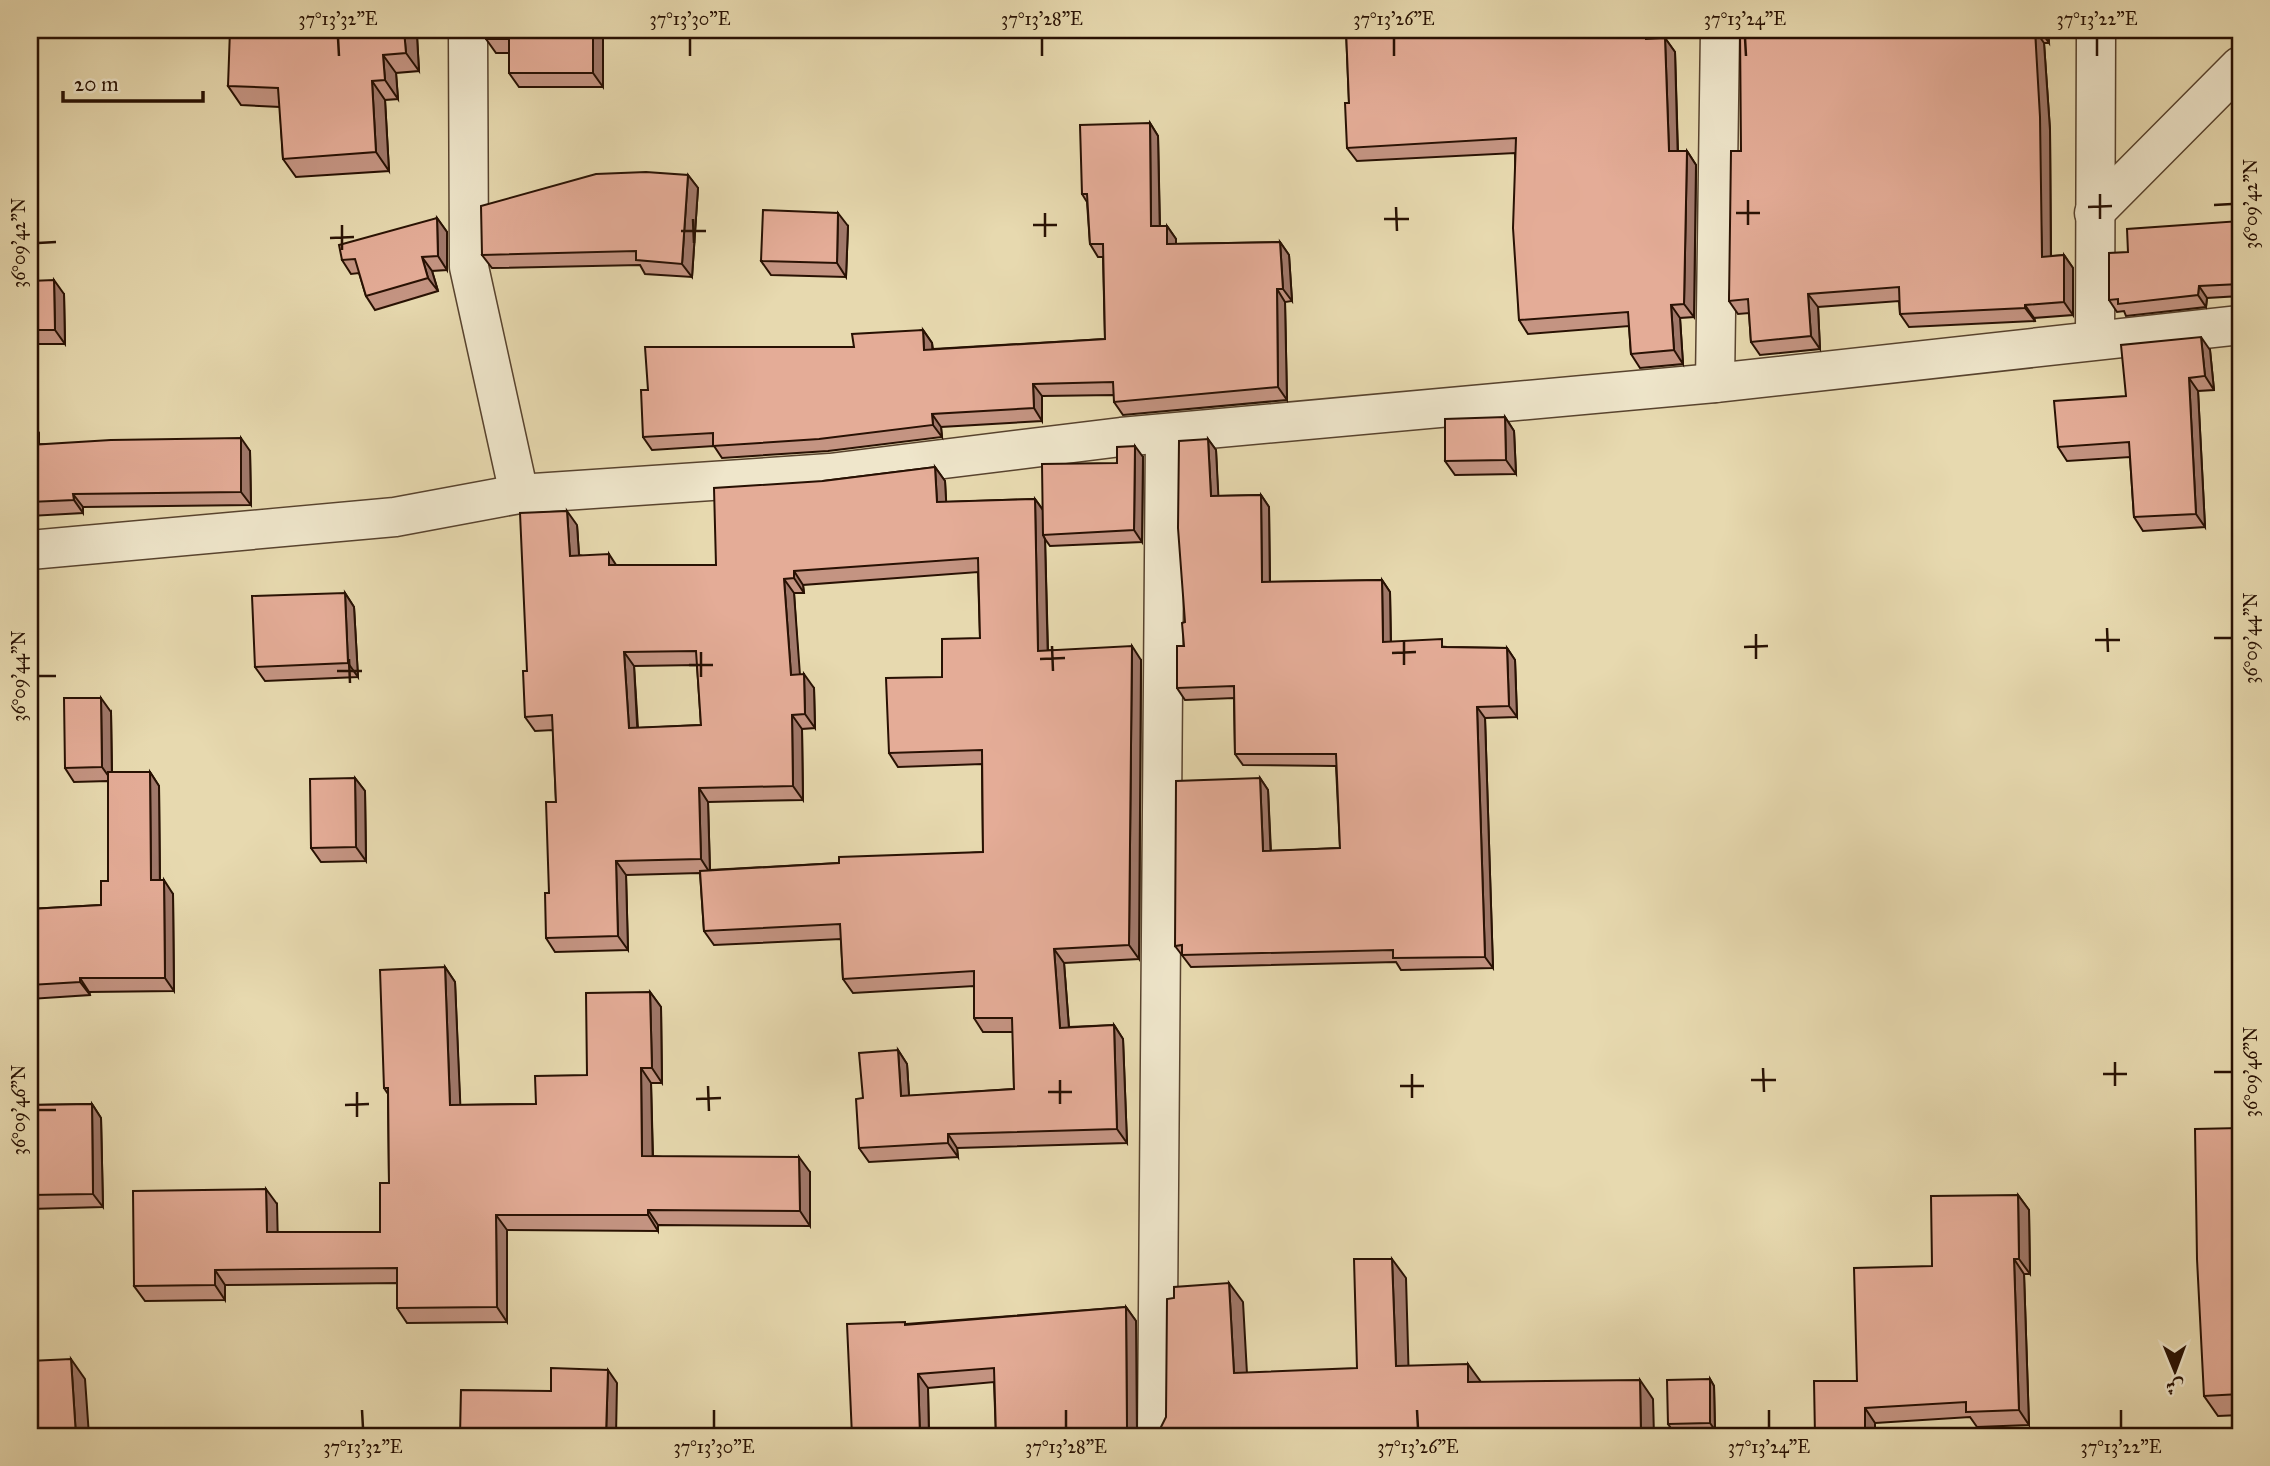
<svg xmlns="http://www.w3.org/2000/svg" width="2270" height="1466" font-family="'IM FELL Great Primer',Amiri,serif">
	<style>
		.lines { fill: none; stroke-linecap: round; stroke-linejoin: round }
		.minor-casing { stroke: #58432e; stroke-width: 41 }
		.minor { stroke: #efe6cb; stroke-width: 38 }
		.wall { fill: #c49482; stroke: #281103; stroke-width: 2; fill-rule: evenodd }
		.shaded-wall { fill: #a0786a; stroke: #281103; stroke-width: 2 }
		.building { fill: #e4ac97; stroke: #281103; stroke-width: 2; fill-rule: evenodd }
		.ticks { fill: none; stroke: #281103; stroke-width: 2.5 }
		.neatline { fill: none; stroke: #281103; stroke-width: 2.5 }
		.ticks-label { font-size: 18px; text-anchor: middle; fill: #281103 }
	</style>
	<rect width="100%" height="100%" fill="#e7d9af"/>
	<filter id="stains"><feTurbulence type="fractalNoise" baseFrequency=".00286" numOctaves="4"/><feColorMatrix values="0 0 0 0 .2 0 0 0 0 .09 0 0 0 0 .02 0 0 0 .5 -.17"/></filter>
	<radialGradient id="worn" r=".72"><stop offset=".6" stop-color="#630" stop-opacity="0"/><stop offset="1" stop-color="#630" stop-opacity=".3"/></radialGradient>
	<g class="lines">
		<g class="minor-casing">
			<g id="minor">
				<path d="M468,30L469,267L519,494"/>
				<path d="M2094,213L2240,66"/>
				<path d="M2095,340L2096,30"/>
				<path d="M1715,383L1720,30"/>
				<path d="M30,550L395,517L519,494L830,473L1121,437L1715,383L2240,325"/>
				<path d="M1157,1436L1165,435"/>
			</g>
		</g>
		<use href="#minor" class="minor"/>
	</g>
	<g class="wall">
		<path d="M486,30H616V35H603V87H519L509,73V53H496L486,39Z"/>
		<path d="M1346,30H1655V38H1665L1675,52L1678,151H1687L1696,165L1694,317L1680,318L1683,364L1640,368L1631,354L1629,326L1528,334L1519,320L1515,153L1357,161L1347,148L1349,103Z"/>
		<path d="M1757,30H2048L2049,43H2044L2050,130L2051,256L2064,255L2073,268V315L2034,318L2035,321L1909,327L1900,314L1899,301L1818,307L1820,349L1760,355L1751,342L1749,313L1738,314L1729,301L1741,151Z"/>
		<path d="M417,36L419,71L396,73L398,99L385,100L389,171L296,177L283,159L280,107L241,105L228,86Z"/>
		<path d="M1150,123L1158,136L1160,226H1167L1176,239V244L1280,242L1289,255L1292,301L1285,302L1287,400L1123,415L1114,402V395L1042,396V421L941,427L942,437L828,451L722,458L714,446L652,450L643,437L648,390L854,347L923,330L932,343L933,349L1105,339L1103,257H1098L1090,244L1087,202L1082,194Z"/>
		<path d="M688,175L698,188L692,277L645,274L640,265L492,268L482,255Z"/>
		<path d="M437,218L447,232V270L432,271L438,291L375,310L366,296L359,273L351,274L342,260Z"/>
		<path d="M2240,221V296L2207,298L2206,307L2126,316L2124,311L2117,312L2109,300L2128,252Z"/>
		<path d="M848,226L846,277L771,275L761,261Z"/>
		<path d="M30,281L64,294L65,344H30Z"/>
		<path d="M2210,350L2214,390L2198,391L2205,527L2143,531L2134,517L2130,457L2067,461L2058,447Z"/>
		<path d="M1505,417L1514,431L1516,474L1455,475L1445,461Z"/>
		<path d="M30,419L39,433V444L250,451L251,505L83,507V513L30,516Z"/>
		<path d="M1208,439L1216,450L1218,496L1261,495L1269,507L1270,582L1382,580L1390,592L1391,642L1447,647L1507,648L1515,660L1517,717L1485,718L1493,968L1401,970L1396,962L1191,967L1175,946L1260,778L1268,790L1271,851L1340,848L1336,766L1243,765L1235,754L1234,698L1185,700L1177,688L1184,646L1185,622Z"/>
		<path d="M1143,457L1142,542L1050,546L1045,539L1048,650L1141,660L1139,959L1064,963L1069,1027L1114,1025L1123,1039L1127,1143L957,1148L958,1157L869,1162L859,1148L863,1098L898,1050L907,1064L909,1096L1014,1089L1013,1032H983L974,1018V986L853,993L843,979L841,939L714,945L704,931L700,873L626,875L628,950L555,952L546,938L556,802L553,730L535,731L525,717L527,671L577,525L579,555L616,565H716L823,481L935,467L945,481L946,502L1035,499L1043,510L1117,463ZM978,572L980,638L942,677L889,753L898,767L982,764L983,852L839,863L710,870L708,802L803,800L802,729L815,728L814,688L799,674L794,593H804L803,585ZM697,665L701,725L638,728L634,666Z"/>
		<path d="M345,593L354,607L358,677L265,681L255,667Z"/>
		<path d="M111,712L112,772H150L159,786L160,880L173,894L174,991L89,992L90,995L30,999V909L101,905L108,881V781L74,782L65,768Z"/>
		<path d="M355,778L365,791L366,861L321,862L311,848Z"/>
		<path d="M445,967L455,982L460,1105L536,1104L587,1075L650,992L661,1007L662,1083H651L653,1156L810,1172V1226L658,1225V1231L507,1230V1322L407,1323L397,1308V1283L225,1285V1300L145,1301L134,1286L277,1204V1232H380L389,1183L388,1094L384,1088Z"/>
		<path d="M92,1104L101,1118L103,1207L30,1209V1105Z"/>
		<path d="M2240,1128V1415L2218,1416L2204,1396Z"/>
		<path d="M2018,1195L2029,1210L2030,1274H2024L2029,1425L1977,1427L1970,1417L1875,1423L1815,1436L1857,1381L1932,1266Z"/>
		<path d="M1126,1307L1136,1321L1137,1436H996L994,1382L928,1388L929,1436L907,1324Z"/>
		<path d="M1710,1379L1714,1386L1715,1430L1673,1431L1668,1424Z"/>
	</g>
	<g class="shaded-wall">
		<path d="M404,30H412L417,36L419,71L406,53Z"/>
		<path d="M593,30H599L603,35V87L593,73Z"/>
		<path d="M1646,30H1655L1656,52L1646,39Z"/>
		<path d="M2035,30L2044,43L2050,130L2051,270L2042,257Z"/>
		<path d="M2040,30H2048L2049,43Z"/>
		<path d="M1665,38L1675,52L1678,165L1669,151Z"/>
		<path d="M383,55L396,73L398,99L385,80Z"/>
		<path d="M372,81L385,100L389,171L376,152Z"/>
		<path d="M1150,123L1158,136L1160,239L1151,226Z"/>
		<path d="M1687,151L1696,165L1694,317L1684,304Z"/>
		<path d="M688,175L698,188L692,277L682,264Z"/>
		<path d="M838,213L848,226L846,277L837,263Z"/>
		<path d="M437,218L447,232V270L438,256Z"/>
		<path d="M1167,226L1176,239V257L1167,244Z"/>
		<path d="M1280,242L1289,255L1292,301L1283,289Z"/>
		<path d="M2064,255L2073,268V315L2064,302Z"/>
		<path d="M422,257L432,271L438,291L428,278Z"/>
		<path d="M54,280L64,294L65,344L55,330Z"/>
		<path d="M2199,286L2207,298L2206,307L2198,295Z"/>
		<path d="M1277,289L1285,302L1287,400L1278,387Z"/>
		<path d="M1808,294L1818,307L1820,349L1811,336Z"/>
		<path d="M1671,305L1680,318L1683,364L1674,350Z"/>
		<path d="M2025,305L2034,318L2035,321L2025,308Z"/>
		<path d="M923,330L932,343L933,362L924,350Z"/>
		<path d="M2201,337L2210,350L2214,390L2205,376Z"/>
		<path d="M2189,378L2198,391L2205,527L2196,514Z"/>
		<path d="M1033,384L1042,396V421L1034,408Z"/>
		<path d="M932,414L941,427L942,437L933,425Z"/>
		<path d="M1505,417L1514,431L1516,474L1506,460Z"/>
		<path d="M30,419L39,433V458L30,446Z"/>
		<path d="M241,438L250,451L251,505L241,492Z"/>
		<path d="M1208,439L1216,450L1219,508L1211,496Z"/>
		<path d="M1135,446L1143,457L1142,542L1134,530Z"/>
		<path d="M935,467L945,481L947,516L937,502Z"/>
		<path d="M73,494L83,507V513L74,500Z"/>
		<path d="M1261,495L1269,507L1270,594L1262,582Z"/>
		<path d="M1035,499L1045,513L1043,535L1045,539L1048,665L1038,651Z"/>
		<path d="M567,511L577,525L580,570L570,556Z"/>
		<path d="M609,554L618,568L609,565Z"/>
		<path d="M794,571L803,585L804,593L794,578Z"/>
		<path d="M784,579L794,593L801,689L791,675Z"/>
		<path d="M1382,580L1390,592L1391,654L1383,642Z"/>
		<path d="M345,593L354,607L358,677L348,663Z"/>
		<path d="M1132,646L1141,660L1139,959L1129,945Z"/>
		<path d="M1507,648L1515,660L1517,717L1509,706Z"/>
		<path d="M624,652L634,666L638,742L629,728Z"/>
		<path d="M804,674L814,688L815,728L805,714Z"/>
		<path d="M101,698L111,712L112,781L102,767Z"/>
		<path d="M1477,707L1485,718L1493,968L1485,957Z"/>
		<path d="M792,715L802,729L803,800L793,786Z"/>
		<path d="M150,772L159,786L160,894L151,880Z"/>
		<path d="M355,778L365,791L366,861L356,847Z"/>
		<path d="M1260,778L1268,790L1271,863L1263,851Z"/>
		<path d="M699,788L708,802L710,873L701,859Z"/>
		<path d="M616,861L626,875L628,950L618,936Z"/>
		<path d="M164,880L173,894L174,991L165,978Z"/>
		<path d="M1054,949L1064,963L1070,1042L1060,1028Z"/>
		<path d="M445,967L455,982L461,1120L450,1105Z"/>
		<path d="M80,978L89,992L90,995L80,982Z"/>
		<path d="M650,992L661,1007L662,1083L652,1068Z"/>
		<path d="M1114,1025L1123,1039L1127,1143L1117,1129Z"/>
		<path d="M898,1050L907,1064L910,1110L901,1096Z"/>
		<path d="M641,1068L651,1083L653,1171L642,1156Z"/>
		<path d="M92,1104L101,1118L103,1207L93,1194Z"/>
		<path d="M948,1134L957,1148L958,1157L948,1143Z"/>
		<path d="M799,1157L810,1172V1226L800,1211Z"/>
		<path d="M266,1189L277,1204L278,1247L267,1232Z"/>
		<path d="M2018,1195L2029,1210L2030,1274L2019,1259Z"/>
		<path d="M648,1210L658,1225V1231L648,1215Z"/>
		<path d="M496,1215L507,1230V1322L497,1307Z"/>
		<path d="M1392,1259L1406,1278L1409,1385L1396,1366Z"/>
		<path d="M2014,1259L2024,1274L2029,1425L2019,1410Z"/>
		<path d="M215,1270L225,1285V1300L215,1285Z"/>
		<path d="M1229,1283L1243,1302L1248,1392L1234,1373Z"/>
		<path d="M1126,1307L1136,1321L1137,1436H1132L1127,1429Z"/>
		<path d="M71,1359L85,1379L89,1436H76Z"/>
		<path d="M1468,1364L1481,1382H1468Z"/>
		<path d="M608,1370L617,1383L616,1436H606Z"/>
		<path d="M918,1374L928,1388L929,1436H920Z"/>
		<path d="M1710,1379L1714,1386L1715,1430L1710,1423Z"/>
		<path d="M1640,1380L1653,1399L1654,1436H1641Z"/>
		<path d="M1865,1408L1875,1423V1436H1865Z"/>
	</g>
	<g class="building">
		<path d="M230,30H404L406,53L383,55L385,80L372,81L376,152L283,159L278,88L228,86Z"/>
		<path d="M486,30H593V73H509V39H486Z"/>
		<path d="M1346,30H1646V39L1665,38L1669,151H1687L1684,304L1671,305L1674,350L1631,354L1628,312L1519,320L1513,228L1516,138L1347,148L1345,103H1349Z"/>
		<path d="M1757,30H2040H2035L2040,117L2042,257L2064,255V302L2025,305V308L1900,314L1899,287L1808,294L1811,336L1751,342L1748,299L1729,301L1731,151H1741L1740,31Z"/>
		<path d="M1150,123L1151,226H1167V244L1280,242L1283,289H1277L1278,387L1114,402L1113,382L1033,384L1034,408L932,414L933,425L819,439L713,446V433L643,437L641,390H648L645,347H854L852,334L923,330L924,350L1105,339L1103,244H1090L1087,194H1082L1080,125Z"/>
		<path d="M646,172L688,175L682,264L636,260V251L482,255L481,206L596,174Z"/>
		<path d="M763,210L838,213L837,263L761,261Z"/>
		<path d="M437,218L438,256L422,257L428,278L366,296L355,259L342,260L339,245Z"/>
		<path d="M2240,221V284L2199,286L2198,295L2118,304V299L2109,300V253L2128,252L2127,229Z"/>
		<path d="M54,280L55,330H30V281Z"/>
		<path d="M2201,337L2205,376L2189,378L2196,514L2134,517L2129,442L2058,447L2054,401L2126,396L2121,345Z"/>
		<path d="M1505,417L1506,460L1445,461V419Z"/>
		<path d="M241,438V492L73,494L74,500L30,502V445L111,440Z"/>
		<path d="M1208,439L1211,496L1261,495L1262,582L1382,580L1383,642L1442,639V647L1507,648L1509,706L1477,707L1485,957L1393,958V950L1182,955V945L1175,946L1176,781L1260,778L1263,851L1340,848L1336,754H1235L1234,686L1177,688V646H1184L1182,623L1185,622L1178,528L1179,441Z"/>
		<path d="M1135,446L1134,530L1043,535L1042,464L1117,463V447Z"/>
		<path d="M935,467L937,502L1035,499L1038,651L1132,646L1129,945L1054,949L1060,1028L1114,1025L1117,1129L948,1134V1143L859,1148L856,1099L863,1098L859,1053L898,1050L901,1096L1014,1089L1012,1018H974V971L843,979L840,924L704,931L700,871L839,863V857L983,852L982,750L889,753L886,678L942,677V639L980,638L978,558L794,571V578L784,579L791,675L804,674L805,714L792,715L793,786L699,788L701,859L616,861L618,936L546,938L545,893H549L546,802H556L552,715L525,717L523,671H527L520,513L567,511L570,556L609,554V565H716L714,488L823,481ZM696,651L701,725L629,728L624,652Z"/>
		<path d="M345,593L348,663L255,667L252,596Z"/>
		<path d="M64,698H101L102,767L65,768Z"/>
		<path d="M108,772H150L151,880H164L165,978H80V982L30,985V909L101,905V881H108Z"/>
		<path d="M355,778L356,847L311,848L310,779Z"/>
		<path d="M445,967L450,1105L536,1104L535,1076L587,1075L586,993L650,992L652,1068H641L642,1156L799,1157L800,1211L648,1210V1215H496L497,1307L397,1308V1268L215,1270V1285L134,1286L133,1191L266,1189L267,1232H380V1183H389L388,1088H384L380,970Z"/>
		<path d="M92,1104L93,1194L30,1195V1105Z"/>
		<path d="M2240,1128V1394L2204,1396L2197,1259L2195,1129Z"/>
		<path d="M2018,1195L2019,1259H2014L2019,1410L1966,1412V1402L1865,1408V1436H1815L1814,1381H1857L1854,1268L1932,1266L1931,1196Z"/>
		<path d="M1354,1259H1392L1396,1366L1468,1364V1382L1640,1380L1641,1436H1158V1433L1166,1417L1167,1299L1174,1298V1287L1229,1283L1234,1373L1357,1368Z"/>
		<path d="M1126,1307L1127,1429L1083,1431L1084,1436H996L994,1368L918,1374L920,1436H852L847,1324L905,1322V1325Z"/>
		<path d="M71,1359L76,1436H30V1361Z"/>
		<path d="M551,1368L608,1370L606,1436H460L461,1390L551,1391Z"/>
		<path d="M1710,1379V1423L1668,1424L1667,1380Z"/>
	</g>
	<path class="ticks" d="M338,38L339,56M690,38V56M1042,38V56M1394,38V56M1745,38L1746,56M2097,38V56M2100,194V219M1748,200V225M2214,205L2232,204M1396,207L1397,231M2088,207L2112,206M1045,213V237M1736,213H1760M693,219L694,243M1384,219H1409M342,225V250M1033,225H1057M681,231H706M330,238L354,237M38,243L56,242M2107,628L2108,652M1756,634V659M2214,638H2232M1404,640V665M2095,640H2120M1052,646L1053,671M1744,647L1768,646M701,652V677M1392,653L1416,652M349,659L350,683M1040,659L1065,658M689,665H713M337,671H362M38,676H56M2115,1062V1086M1763,1068L1764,1092M2214,1072H2232M1412,1074V1098M2103,1074H2127M1060,1080V1104M1751,1080H1776M708,1086L709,1111M1400,1086H1424M357,1092V1117M1048,1092H1072M696,1099L721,1098M345,1105L369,1104M38,1110H56M362,1410L363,1428M714,1410V1428M1066,1410V1428M1417,1410L1418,1428M1769,1410V1428M2121,1410V1428"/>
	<rect width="2270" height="1466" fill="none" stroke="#e7d9af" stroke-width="77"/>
	<g transform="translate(2175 1371) rotate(179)" stroke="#efe6cb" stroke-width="5" paint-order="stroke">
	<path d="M0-5L12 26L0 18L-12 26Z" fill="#281103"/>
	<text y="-10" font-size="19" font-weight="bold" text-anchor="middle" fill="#281103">ش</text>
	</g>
	<path d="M63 91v10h140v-10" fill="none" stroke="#281103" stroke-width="3.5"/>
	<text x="74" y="91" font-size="21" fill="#281103" stroke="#efe6cb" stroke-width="5" paint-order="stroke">20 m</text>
	<rect x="38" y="38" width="2194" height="1390" class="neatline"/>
	<g class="ticks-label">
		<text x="338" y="25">37°13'32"E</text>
		<text x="690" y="25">37°13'30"E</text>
		<text x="1042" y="25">37°13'28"E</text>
		<text x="1394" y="25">37°13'26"E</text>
		<text x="1745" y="25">37°13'24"E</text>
		<text x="2097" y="25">37°13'22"E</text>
		<text transform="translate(2251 204) rotate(-90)" y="6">36°09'42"N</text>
		<text transform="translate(19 243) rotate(-90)" y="6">36°09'42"N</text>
		<text transform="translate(2251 638) rotate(-90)" y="6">36°09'44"N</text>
		<text transform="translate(19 676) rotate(-90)" y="6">36°09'44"N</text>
		<text transform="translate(2251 1072) rotate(-90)" y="6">36°09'46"N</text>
		<text transform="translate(19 1110) rotate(-90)" y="6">36°09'46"N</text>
		<text x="363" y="1453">37°13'32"E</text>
		<text x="714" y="1453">37°13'30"E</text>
		<text x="1066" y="1453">37°13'28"E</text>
		<text x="1418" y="1453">37°13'26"E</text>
		<text x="1769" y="1453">37°13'24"E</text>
		<text x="2121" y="1453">37°13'22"E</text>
	</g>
	<rect width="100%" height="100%" filter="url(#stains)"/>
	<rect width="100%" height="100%" fill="url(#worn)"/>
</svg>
